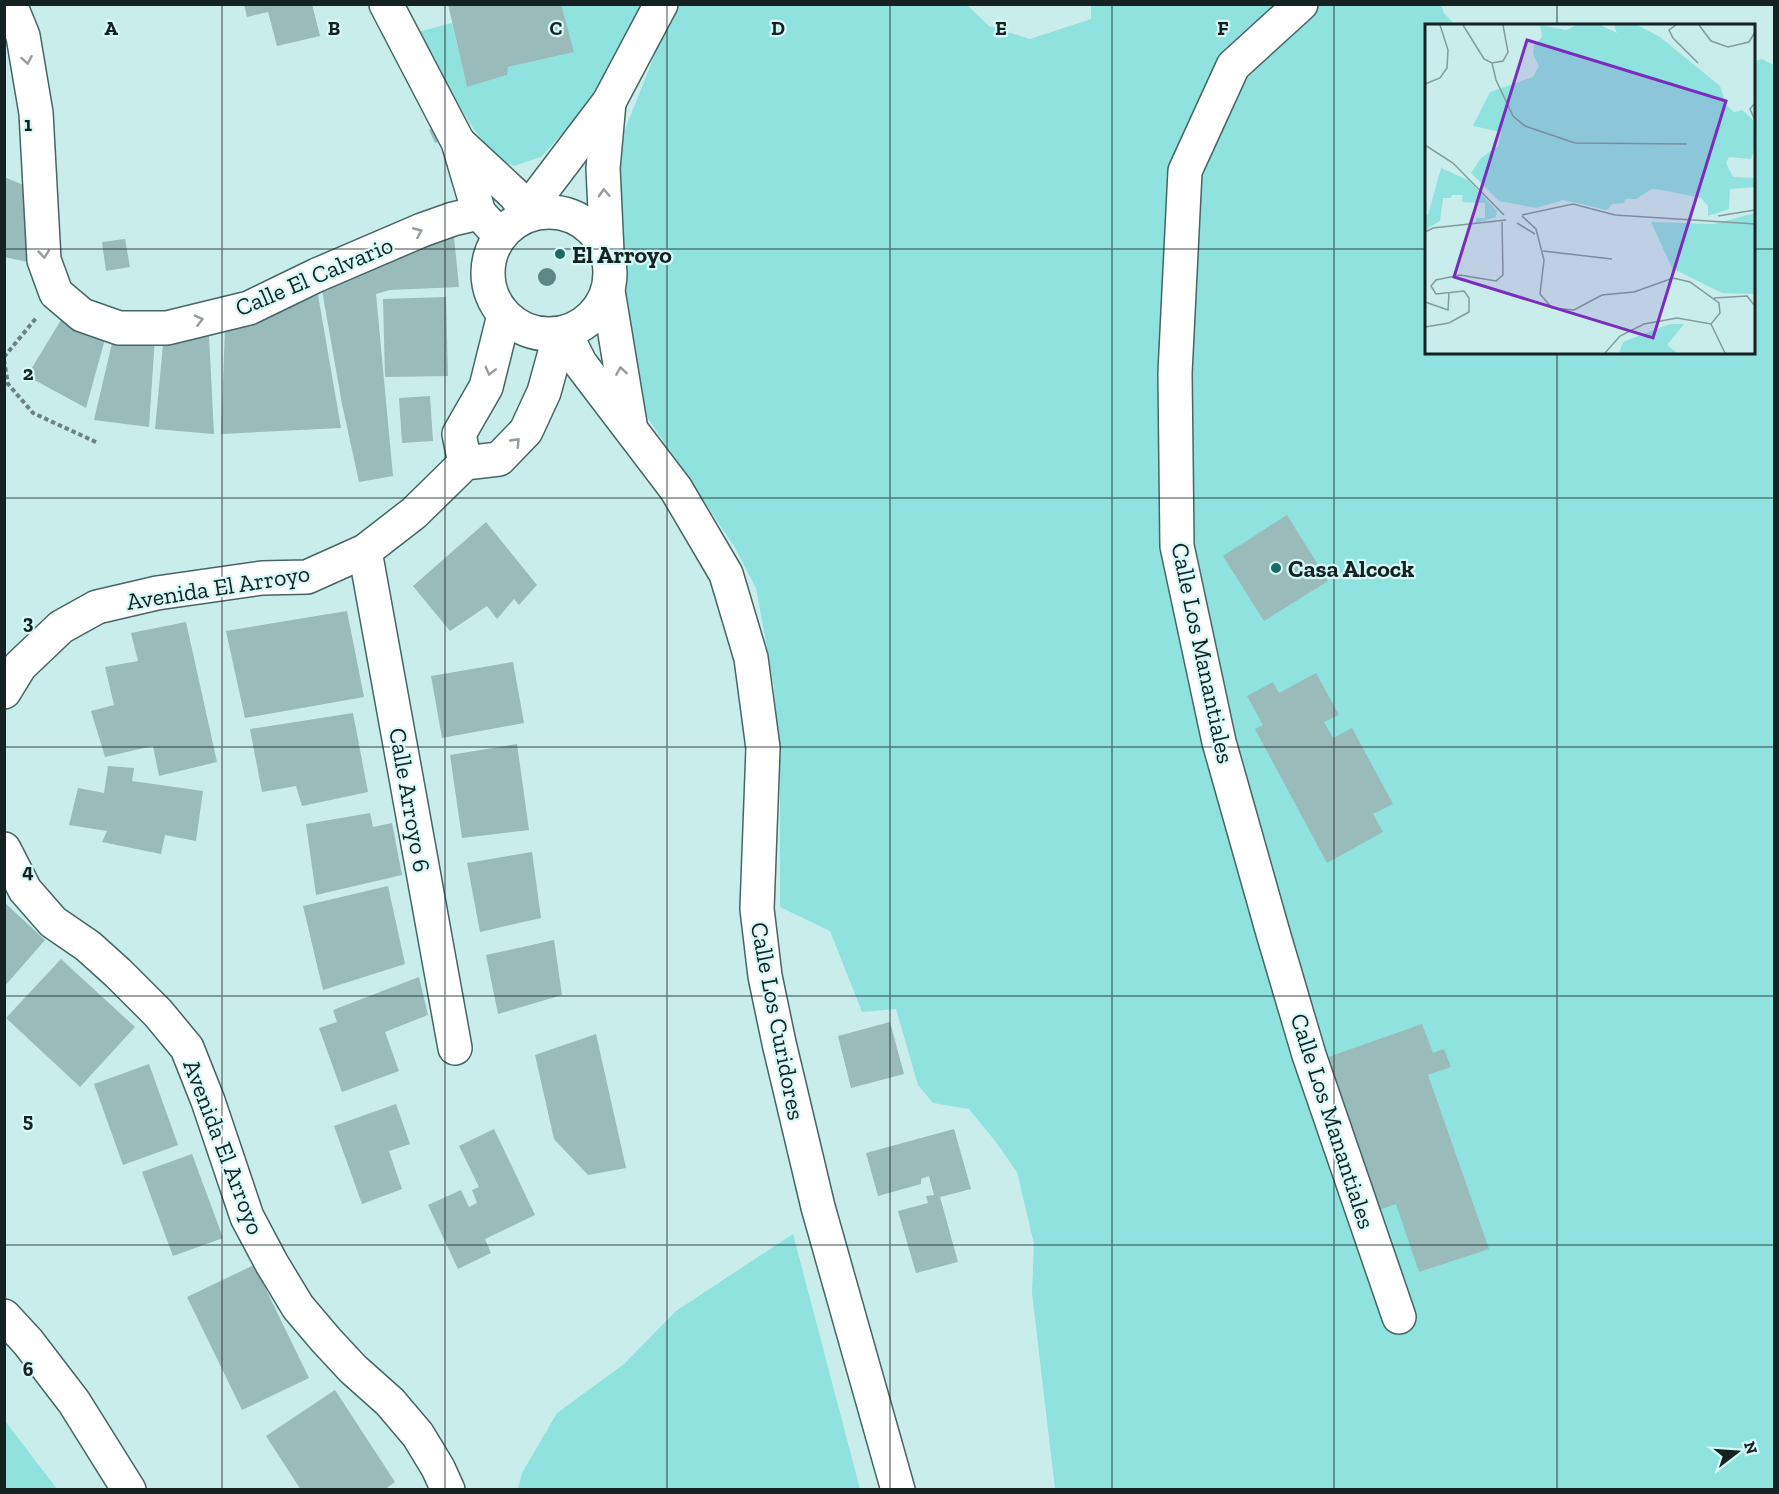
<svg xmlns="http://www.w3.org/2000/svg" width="1779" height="1494" font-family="'Zilla Slab',serif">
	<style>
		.green { fill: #8fe2de }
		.building { fill: #99bbb9 }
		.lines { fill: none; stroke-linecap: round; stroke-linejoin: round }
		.minor-casing { stroke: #456664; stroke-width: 36 }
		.path { stroke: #6a8281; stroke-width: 4; stroke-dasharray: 4.5 3; stroke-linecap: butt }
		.minor { stroke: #fff; stroke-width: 33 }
		.tree { fill: #5d8684 }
		.oneway { stroke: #969c9c }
		.grid { fill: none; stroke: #152222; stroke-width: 1.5; stroke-opacity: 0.55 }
		.poi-dot { fill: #1c6966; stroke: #d6faf8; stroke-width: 2 }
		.labels { text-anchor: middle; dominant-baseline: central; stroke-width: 4.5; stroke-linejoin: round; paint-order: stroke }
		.poi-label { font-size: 24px; font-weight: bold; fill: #152222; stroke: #d6faf8; text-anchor: start }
		.street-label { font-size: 24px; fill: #152222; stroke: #d6faf8 }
		.inset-road { fill: none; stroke: #819c9b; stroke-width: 1.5 }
		.view { fill: #7b2cbf; fill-opacity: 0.15; stroke: #7b2cbf; stroke-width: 3 }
		.inset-edge { fill: none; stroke: #152222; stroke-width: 3 }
		.grid-label { font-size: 20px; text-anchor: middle; font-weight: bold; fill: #152222; stroke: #d6faf8; stroke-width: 4.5; stroke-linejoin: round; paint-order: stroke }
	</style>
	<rect width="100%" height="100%" fill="#c9edeb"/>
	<g class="green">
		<path d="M561,5H647L601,91L541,157L514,166L496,158L473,128L414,33L452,23L467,87L506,75L508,67L573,52Z"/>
		<path d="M678,5H967L989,26L1030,39L1091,19V5H1441L1444,13L1455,25L1426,26V352H1754V61L1762,59L1774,65V1489H1055L1032,1293L1034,1244L1017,1172L996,1142L969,1109L933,1103L918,1085L896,1009L862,1012L830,931L780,907V781L774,686L756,588L734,546L645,414L622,325L617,257L618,147L657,49Z"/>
		<path d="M793,1234L860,1489H518L522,1473L557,1413L624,1364L676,1311Z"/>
		<path d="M4,1421H5L57,1489H5Z"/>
	</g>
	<g class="building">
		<path d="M244,4H312L320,36L277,46L268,12L247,17Z"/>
		<path d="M448,4H561L574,52L508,67L507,75L467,87Z"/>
		<path d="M441,123L448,136L435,143L429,130Z"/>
		<path d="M4,177L26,186L28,262L4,257Z"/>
		<path d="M454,237L459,287L390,290L376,294L393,476L359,482L342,404L322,290L374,264Z"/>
		<path d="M125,239L130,267L106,271L102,242Z"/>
		<path d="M318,295L341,428L221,434L225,329Z"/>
		<path d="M446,297L448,376L385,377L383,299Z"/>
		<path d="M64,315L105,339L86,408L27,376Z"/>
		<path d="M209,336L214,434L155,429L163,345Z"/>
		<path d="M155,337L149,427L94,420L113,339Z"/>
		<path d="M430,396L433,441L402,443L399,398Z"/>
		<path d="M1287,515L1328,581L1264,621L1223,556Z"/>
		<path d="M486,522L537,585L519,605L514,599L497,619L487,606L450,631L413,586Z"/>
		<path d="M347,611L364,697L245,718L226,631Z"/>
		<path d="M186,622L217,762L159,776L153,746L105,757L91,711L114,705L105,667L138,661L131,633Z"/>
		<path d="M513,662L524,723L442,738L431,676Z"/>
		<path d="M1316,673L1339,715L1324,722L1333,738L1352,728L1393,804L1373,814L1383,832L1327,863L1255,729L1263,725L1247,696L1273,682L1279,693Z"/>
		<path d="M353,713L368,792L302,806L296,786L262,792L250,729Z"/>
		<path d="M517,744L529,830L462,838L450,755Z"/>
		<path d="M108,766L134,768L132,781L203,791L196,841L165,835L161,854L102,842L107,831L69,825L78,788L104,793Z"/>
		<path d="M370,813L373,827L392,823L402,875L316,895L306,824Z"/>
		<path d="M532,852L541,918L480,932L467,863Z"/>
		<path d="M388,886L405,964L323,990L303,906Z"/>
		<path d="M4,902L45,940L4,987Z"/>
		<path d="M554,940L562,995L498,1014L486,955Z"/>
		<path d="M61,959L135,1027L80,1087L6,1018Z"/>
		<path d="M419,977L428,1015L385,1032L399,1071L342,1092L319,1028L337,1022L333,1010Z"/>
		<path d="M890,1022L904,1074L851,1088L838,1036Z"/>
		<path d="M1422,1024L1433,1053L1444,1049L1451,1067L1428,1075L1489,1249L1419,1272L1396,1204L1373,1212L1320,1060Z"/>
		<path d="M596,1034L626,1168L588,1175L554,1139L535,1055Z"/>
		<path d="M149,1064L178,1145L123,1165L94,1084Z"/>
		<path d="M396,1104L410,1144L389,1151L402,1189L362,1204L334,1126Z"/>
		<path d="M494,1129L535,1215L485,1239L491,1253L458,1269L428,1205L461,1190L469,1207L477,1203L472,1190L479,1187L459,1146Z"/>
		<path d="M954,1129L971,1189L940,1197L958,1262L916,1273L898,1211L928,1203L926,1196L934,1195L929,1176L921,1179V1184L878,1196L866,1153Z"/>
		<path d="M192,1154L223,1238L173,1256L142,1172Z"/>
		<path d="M254,1265L309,1378L242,1410L187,1297Z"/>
		<path d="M335,1390L395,1482L384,1490H301L266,1436Z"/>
	</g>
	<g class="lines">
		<g class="minor-casing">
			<g id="minor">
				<path d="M10,4L23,36L36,113L44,260L56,293L82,315L119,328H167L249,308L317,275L422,230L453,219L479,213"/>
				<path d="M386,4L458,142L479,213L493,228"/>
				<path d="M1301,4L1233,66L1185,171L1175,373L1177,546L1219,742L1273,933L1309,1055L1399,1317"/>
				<path d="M459,143L515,195L529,214"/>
				<circle cx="549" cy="273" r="61"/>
				<path d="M534,213L540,193L609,102L661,4"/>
				<path d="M607,252L603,168L609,102"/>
				<path d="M608,291L630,424"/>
				<path d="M565,333L580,363L676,489L726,574L751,658L763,748L757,909L765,976L779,1043L818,1207L898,1490"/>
				<path d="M465,463L459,434L486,387L504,315"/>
				<path d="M365,551L455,1048"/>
				<path d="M4,692L20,666L61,627L97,607L157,593L262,578L307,577L365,551L414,513L465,463L499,459L526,431L544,392L560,334"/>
				<path d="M4,849L25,890L53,922L88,946L118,973L158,1013L187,1048L208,1101L247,1217L272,1264L298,1307L326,1340L353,1369L390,1402L418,1435L438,1468L448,1490"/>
				<path d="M4,1316L28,1342L74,1402L129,1490"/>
			</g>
		</g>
		<g class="path">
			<path d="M4,357L37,317"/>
			<path d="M4,360L8,384L33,413L98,443"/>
		</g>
		<use href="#minor" class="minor"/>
	</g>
	<circle class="tree" cx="547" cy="277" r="9"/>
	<defs><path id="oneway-chevron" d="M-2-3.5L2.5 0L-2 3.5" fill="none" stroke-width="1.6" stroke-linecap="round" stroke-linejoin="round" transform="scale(1.5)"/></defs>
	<g class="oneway">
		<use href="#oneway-chevron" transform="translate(27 60) rotate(80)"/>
		<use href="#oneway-chevron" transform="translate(604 193) rotate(-93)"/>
		<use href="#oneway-chevron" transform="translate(418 232) rotate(-23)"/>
		<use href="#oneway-chevron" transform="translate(44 254) rotate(84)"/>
		<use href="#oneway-chevron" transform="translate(199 320) rotate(-14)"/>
		<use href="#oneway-chevron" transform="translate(490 371) rotate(104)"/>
		<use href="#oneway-chevron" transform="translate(621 371) rotate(-99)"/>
		<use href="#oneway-chevron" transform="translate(516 442) rotate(-46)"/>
	</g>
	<path class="grid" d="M222,4V1490M445,4V1490M667,4V1490M890,4V1490M1112,4V1490M1334,4V1490M1557,4V26M4,249H1426M1754,249H1774M1557,352V1490M4,498H1774M4,747H1774M4,996H1774M4,1245H1774"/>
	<g class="poi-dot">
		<circle cx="560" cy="254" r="6"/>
		<circle cx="1276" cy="568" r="6"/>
	</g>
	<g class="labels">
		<g class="poi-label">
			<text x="572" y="254">El Arroyo</text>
			<text x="1288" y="568">Casa Alcock</text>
		</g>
		<g class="street-label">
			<text transform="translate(314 276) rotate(-23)">Calle El Calvario</text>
			<text transform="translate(218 587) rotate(-9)">Avenida El Arroyo</text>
			<text transform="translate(1203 653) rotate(78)">Calle Los Manantiales</text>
			<text transform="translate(410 800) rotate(80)">Calle Arroyo 6</text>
			<text transform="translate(778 1021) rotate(79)">Calle Los Curidores</text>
			<text transform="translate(1333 1121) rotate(72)">Calle Los Manantiales</text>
			<text transform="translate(224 1147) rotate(69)">Avenida El Arroyo</text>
		</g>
	</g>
	<g transform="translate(1425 24)">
		<rect width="330" height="330" fill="#c9edeb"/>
		<path d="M115,1L141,6L152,1H175L192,9L189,1H212L235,13L295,62L301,81L309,88L317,86L328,96L330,122L326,135L304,133L301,139L308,153L330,154V163L305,165L304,185L283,192V182L276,174L237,166L227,165L211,175H200L199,179L187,180L182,186L138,176L111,184L74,177L46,149L56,134L73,122L76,108L48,102L65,68L108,53L114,42L108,30L109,21L117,13ZM16,144L43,156L72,187L71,193L51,199V194H60V179L37,178L38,171H27L26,174H18L15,197L0,206V190L3,191ZM330,189V270L297,269L247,244L226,198L289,200ZM245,300H259L242,321L252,329H194L198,318Z" fill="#8fe2de"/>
		<path class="inset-road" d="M38,1L59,35L67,39L78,37L83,28L78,1M251,1L244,6L248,14L273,39M274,1L286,17L303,23L324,18L330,8M67,39L71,56L88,92L100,102L150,119L262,120M0,60L15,54L22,44L23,26L15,1M330,79L325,85L330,96M0,121L28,139L79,191M97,191L148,180L190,191L330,200M97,192L111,205L119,236L115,270L127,284L149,286L177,271L209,268L248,254L265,258L294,279L295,289L286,300L252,294L219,300L195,312L180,329M293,192L330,186M92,199L110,210M0,208L8,204L81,196M118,227L187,235M289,274L322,272L330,282M0,278L23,286L24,269M286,300L300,329M0,303L24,299L44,288V274L39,267L11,270L6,262L11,256L35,251L71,257L78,251L77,198"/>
		<path class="view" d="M102,16L301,77L228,314L29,253Z"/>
		<rect width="330" height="330" class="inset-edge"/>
	</g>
	<g class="grid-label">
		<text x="111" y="35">A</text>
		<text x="334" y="35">B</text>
		<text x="556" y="35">C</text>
		<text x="778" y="35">D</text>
		<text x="1001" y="35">E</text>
		<text x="1223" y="35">F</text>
		<text x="28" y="131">1</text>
		<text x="28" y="380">2</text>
		<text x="28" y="629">3</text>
		<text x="28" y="878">4</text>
		<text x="28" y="1127">5</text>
		<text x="28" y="1376">6</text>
	</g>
	<rect width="1779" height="1494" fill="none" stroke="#152222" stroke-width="12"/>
	<g transform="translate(1737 1452) rotate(73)" stroke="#d6faf8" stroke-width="4.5" paint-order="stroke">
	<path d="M0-4.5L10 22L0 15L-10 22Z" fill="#152222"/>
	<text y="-9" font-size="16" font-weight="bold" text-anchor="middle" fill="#152222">N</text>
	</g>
</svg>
